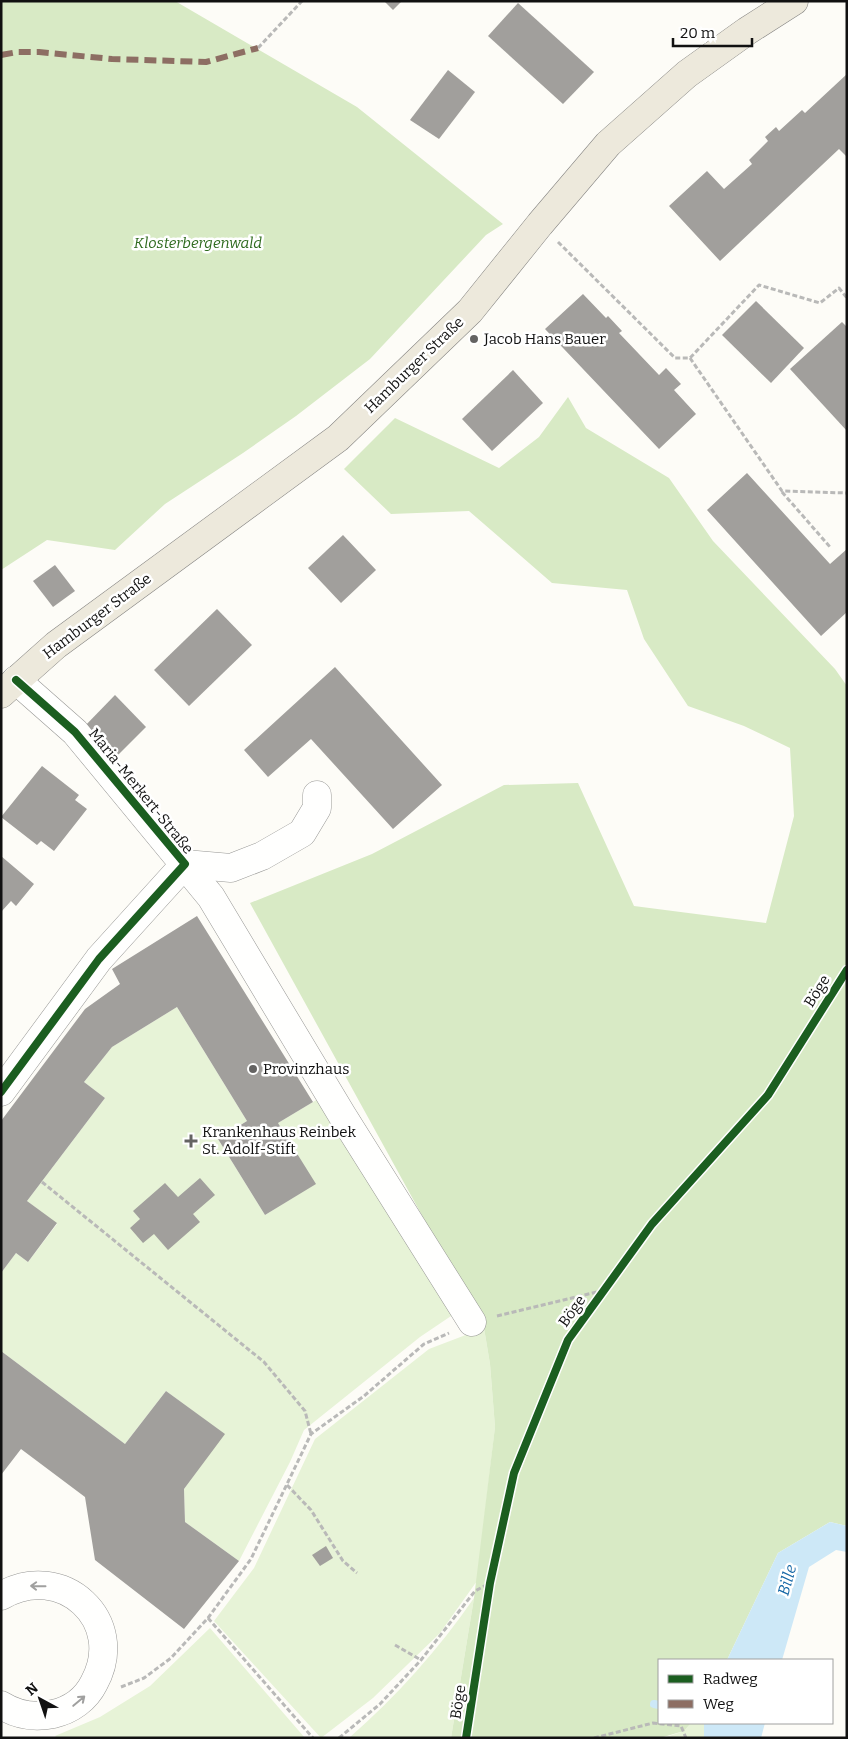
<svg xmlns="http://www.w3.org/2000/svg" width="848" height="1739" font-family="Bitter,serif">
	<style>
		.green { fill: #e7f3d7 }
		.forest { fill: #d8eac5 }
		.water { fill: #cde8f7 }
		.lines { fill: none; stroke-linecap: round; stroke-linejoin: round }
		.stream { stroke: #cde8f7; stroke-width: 8 }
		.building { fill: #a19f9c }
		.minor-casing { stroke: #979795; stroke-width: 29 }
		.major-casing { stroke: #858482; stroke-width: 29 }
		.path { stroke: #b9b9b8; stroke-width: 3; stroke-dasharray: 5 2.5; stroke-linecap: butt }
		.minor { stroke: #fffffe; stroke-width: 28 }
		.major { stroke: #ede9dc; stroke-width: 28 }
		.quiet { stroke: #8d6e63; stroke-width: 6; stroke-dasharray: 12 6; stroke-linecap: butt }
		.cycleway-casing { stroke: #fff; stroke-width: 11 }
		.cycleway { stroke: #1b5e20; stroke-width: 8 }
		.oneway { stroke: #a0a09f }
		.poi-dot { fill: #646362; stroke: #fff; stroke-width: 2 }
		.labels { text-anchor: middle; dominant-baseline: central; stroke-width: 5; stroke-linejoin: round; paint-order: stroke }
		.park-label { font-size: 15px; font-style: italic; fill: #2f6b1f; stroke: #fff }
		.poi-label { font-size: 15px; fill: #111; stroke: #fff; text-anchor: start }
		.street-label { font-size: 15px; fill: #111; stroke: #fff }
		.water-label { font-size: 16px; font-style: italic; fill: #1768a6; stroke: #fff }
	</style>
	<rect width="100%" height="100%" fill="#fdfcf7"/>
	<g class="green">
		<path d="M177,1007L247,1121L218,1139L265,1215L315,1184L278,1123L328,1093L454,1314L420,1337L304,1430L290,1462L239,1561L185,1522L184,1489L224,1434L166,1391L125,1444L1,1351V1273L16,1253L28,1262L57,1224L27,1201L105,1098L84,1082L112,1047Z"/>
		<path d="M484,1328L490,1364L495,1427L477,1581L440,1633L373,1698L321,1738L214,1621L254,1568L315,1439L429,1349Z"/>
		<path d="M474,1598L451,1738H349C397,1696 438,1650 474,1598Z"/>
		<path d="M210,1628L305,1738H57L55,1736L100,1717L150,1686Z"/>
		<path d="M691,1723H704V1738H663L684,1731Z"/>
	</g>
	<g class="forest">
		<path d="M1,1H175L357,107L503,224L486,235L370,359L296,416L243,453L165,504L115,550L47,540L1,570Z"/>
		<path d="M568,397L586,428L669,478L713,541L835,669L847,686V1526L830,1522L778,1553L727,1660H659V1723H691L684,1731L660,1738H451L474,1598L495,1427L490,1364L484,1328L250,903L372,854L504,785L578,783L634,906L766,923L794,816L790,748L744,726L688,706L644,639L627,590L552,583L469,511L391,514L344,469L395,418L499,468L539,437Z"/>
	</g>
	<g class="water">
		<path d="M830,1522L847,1526V1552L836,1550L809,1567L782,1660H727L778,1553Z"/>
		<path d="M704,1723H765L761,1738H704Z"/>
	</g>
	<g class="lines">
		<path class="stream" d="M654,1704L659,1705"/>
	</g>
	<g class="building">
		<path d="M384,1H402L393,10Z"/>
		<path d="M518,3L594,72L563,104L488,36Z"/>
		<path d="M448,70L475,92L439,139L410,120Z"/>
		<path d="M847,74V157L839,149L720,261L669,206L707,171L724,189L752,164L749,160L768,141L765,137L776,127L779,131L802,110L805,113Z"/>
		<path d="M583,294L606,318L608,316L622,331L619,333L659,375L666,368L681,384L674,390L696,414L659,449L545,329Z"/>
		<path d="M756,301L804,348L771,383L722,335Z"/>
		<path d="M842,322L847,327V431L790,369Z"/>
		<path d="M513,370L543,403L492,451L462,419Z"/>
		<path d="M747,473L830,564L847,549V612L821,636L707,510Z"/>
		<path d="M343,535L376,570L341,603L308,568Z"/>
		<path d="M55,565L75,591L53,607L33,581Z"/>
		<path d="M217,609L252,645L189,706L154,670Z"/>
		<path d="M335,667L442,785L393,829L311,739L268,777L244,750Z"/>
		<path d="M115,695L146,727L113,760L82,729Z"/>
		<path d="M42,766L79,795L75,800L87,809L54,851L41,841L37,845L1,817Z"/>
		<path d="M1,856L34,884L16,906L11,901L1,912Z"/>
		<path d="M197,916L313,1102L278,1123L316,1184L265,1215L218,1139L247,1121L177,1007L112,1047L84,1082L105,1098L27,1201L57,1223L28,1262L16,1253L1,1273V1121L85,1009L120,984L112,969Z"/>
		<path d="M200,1178L215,1195L193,1214L200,1222L168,1250L154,1234L143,1243L130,1228L140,1219L133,1211L165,1183L178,1197Z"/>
		<path d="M1,1351L125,1444L166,1391L225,1434L184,1489L185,1522L239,1561L184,1629L95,1560L85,1497L21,1449L1,1475Z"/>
		<path d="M326,1546L333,1558L320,1566L312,1555Z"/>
	</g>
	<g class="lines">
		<g class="minor-casing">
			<g id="minor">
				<path d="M16,680L75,732L211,897L342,1115L472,1322"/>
				<path d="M185,864L231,868L262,856L302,833L317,808V795"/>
				<path d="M1,1092L99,959L185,864"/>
				<path d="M1,1596C62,1560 128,1621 94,1683C86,1699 71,1710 53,1714C35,1718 17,1715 1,1705"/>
			</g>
		</g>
		<g class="major-casing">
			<path id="major" d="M1,694L56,645L338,438L470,311L540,224L608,144L687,74L747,31L794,1"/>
		</g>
		<g class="path">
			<path d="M258,48L302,1"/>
			<path d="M558,242L675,358H690L759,285L820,303L839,288L847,298"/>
			<path d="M690,358L782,491L847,493"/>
			<path d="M782,492L830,547"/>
			<path d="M42,1182L264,1362L305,1411L311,1434"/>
			<path d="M497,1316L605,1290"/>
			<path d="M287,1485L311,1510L343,1561L357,1573"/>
			<path d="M208,1618L313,1738"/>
			<path d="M395,1645L421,1660"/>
			<path d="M121,1687L144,1678L171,1658L208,1618L251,1559L311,1434L364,1396L424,1344L449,1333"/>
			<path d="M339,1738L380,1704L421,1660L475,1591L490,1583"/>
			<path d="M466,1738L490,1583L514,1473L568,1340L652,1224L768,1095L847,970"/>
			<path d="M594,1738L653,1723L681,1726L686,1738"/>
		</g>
		<use href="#minor" class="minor"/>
		<use href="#major" class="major"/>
		<path class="quiet" d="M1,55L18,52H39L112,59L206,62L258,48"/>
		<g class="cycleway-casing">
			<g id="cycleway">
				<path d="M1,1092L99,959L185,864L75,732L16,680"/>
				<path d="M466,1738L490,1583L514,1473L568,1340L652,1224L768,1095L847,970"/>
			</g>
		</g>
		<use href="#cycleway" class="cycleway"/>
	</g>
	<defs><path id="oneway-shaft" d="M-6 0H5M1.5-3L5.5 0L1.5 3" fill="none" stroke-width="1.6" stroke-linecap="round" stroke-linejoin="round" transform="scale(1.25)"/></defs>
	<g class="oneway">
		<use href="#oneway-shaft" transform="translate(38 1586) rotate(-179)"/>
		<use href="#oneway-shaft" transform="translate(79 1701) rotate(-40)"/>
	</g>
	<g class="poi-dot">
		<circle cx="474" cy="339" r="5"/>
		<circle cx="253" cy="1069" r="5"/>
		<path d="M188.5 1133.5h5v5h5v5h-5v5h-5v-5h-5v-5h5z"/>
	</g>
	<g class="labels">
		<g class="park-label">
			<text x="198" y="243">Klosterbergenwald</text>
		</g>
		<g class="poi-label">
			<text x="484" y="339">Jacob Hans Bauer</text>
			<text x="263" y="1069">Provinzhaus</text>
			<text x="202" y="1132">Krankenhaus Reinbek<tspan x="202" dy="17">St. Adolf-Stift</tspan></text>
		</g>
		<g class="street-label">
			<text transform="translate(414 365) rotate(-44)">Hamburger Straße</text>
			<text transform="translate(97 616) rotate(-37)">Hamburger Straße</text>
			<text transform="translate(141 791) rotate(51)">Maria-Merkert-Straße</text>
			<text transform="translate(817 991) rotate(-58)">Böge</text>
			<text transform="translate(572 1311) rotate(-54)">Böge</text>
			<text transform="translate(458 1702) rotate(-81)">Böge</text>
		</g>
		<g class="water-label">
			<text transform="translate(787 1580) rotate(-74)">Bille</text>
		</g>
	</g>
	<rect width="848" height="1739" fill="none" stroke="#111111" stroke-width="5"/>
	<rect x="658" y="1659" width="175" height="65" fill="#ffffff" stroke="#a0a0a0"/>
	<rect x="668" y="1675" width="25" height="8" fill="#1b5e20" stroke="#a0a0a0"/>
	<text x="703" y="1684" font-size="15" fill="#111111">Radweg</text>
	<rect x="668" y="1700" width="25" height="8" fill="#8d6e63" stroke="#a0a0a0"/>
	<text x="703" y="1709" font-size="15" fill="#111111">Weg</text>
	<g transform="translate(40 1699) rotate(320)" stroke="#ffffff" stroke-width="4" paint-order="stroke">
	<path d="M0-4L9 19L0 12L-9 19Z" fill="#111111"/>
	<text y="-8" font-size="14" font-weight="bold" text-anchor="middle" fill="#111111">N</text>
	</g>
	<path d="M673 38v8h79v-8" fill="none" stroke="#111111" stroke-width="2.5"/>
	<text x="680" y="38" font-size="15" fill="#111111" stroke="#ffffff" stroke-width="4" paint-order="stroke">20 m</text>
</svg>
